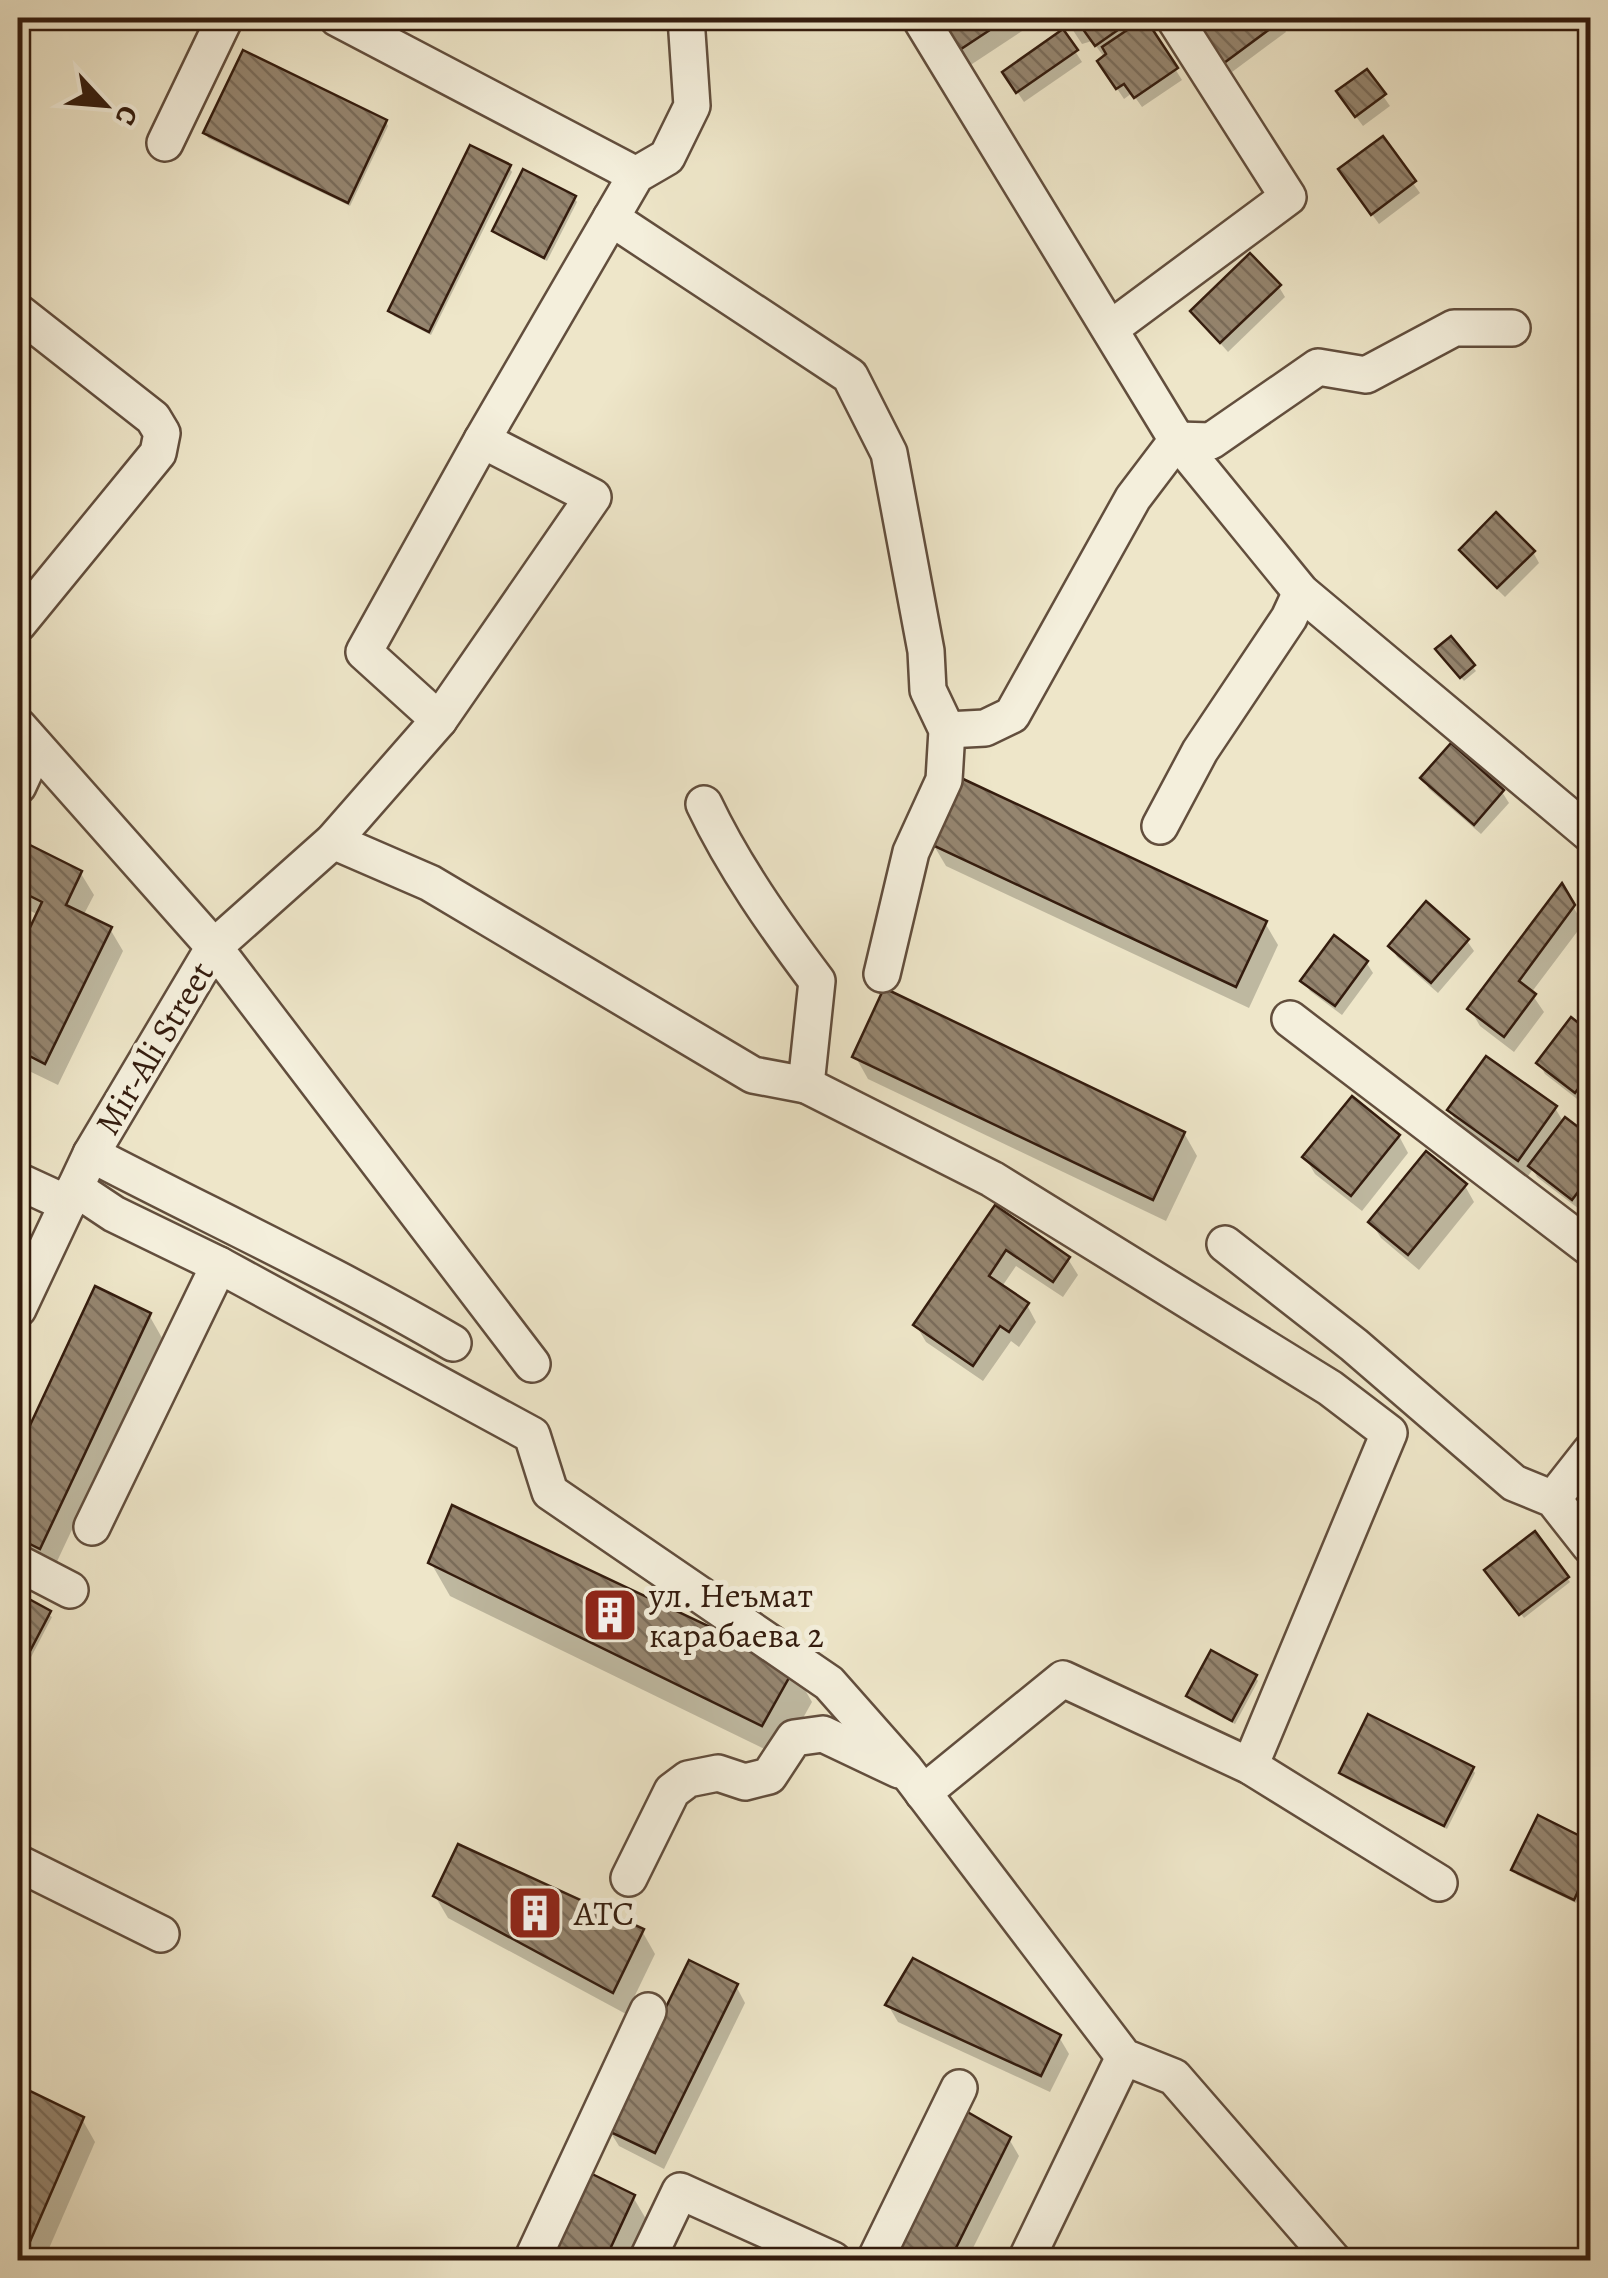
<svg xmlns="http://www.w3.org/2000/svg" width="1608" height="2278" font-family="Alegreya,serif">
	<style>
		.shadow { fill: #0003 }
		.building { fill: url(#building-back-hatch); stroke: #341c0e; stroke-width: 2.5 }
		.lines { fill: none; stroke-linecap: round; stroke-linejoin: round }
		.minor-casing { stroke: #624e3d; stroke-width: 40 }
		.minor { stroke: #f4efdc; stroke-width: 35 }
		.labels { text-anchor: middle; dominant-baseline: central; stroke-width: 10; stroke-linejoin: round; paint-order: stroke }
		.street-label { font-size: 35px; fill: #341c0e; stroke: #f4efdc }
		.poi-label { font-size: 35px; fill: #341c0e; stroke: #f4efdc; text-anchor: start }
	</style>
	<defs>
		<pattern id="building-back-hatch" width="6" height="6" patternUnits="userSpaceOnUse" patternTransform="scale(2.5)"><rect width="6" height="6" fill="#95856f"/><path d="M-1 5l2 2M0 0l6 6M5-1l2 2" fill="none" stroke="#7a6c5a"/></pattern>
	</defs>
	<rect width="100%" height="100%" fill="#eee6c9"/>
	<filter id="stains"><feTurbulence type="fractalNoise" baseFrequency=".002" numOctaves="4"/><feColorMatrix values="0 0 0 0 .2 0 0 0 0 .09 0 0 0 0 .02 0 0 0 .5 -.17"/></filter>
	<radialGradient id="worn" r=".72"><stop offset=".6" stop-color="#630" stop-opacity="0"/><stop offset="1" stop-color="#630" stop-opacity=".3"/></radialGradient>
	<g class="shadow">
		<path d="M18,18H34L18,46Z"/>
		<path d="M949,18H1042L966,68L939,24Z"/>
		<path d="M1065,18H1143L1182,80L1142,107L1132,93L1124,99L1106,72L1105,58L1092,41L1082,44Z"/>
		<path d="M1221,18H1277L1286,32L1232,72L1203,31Z"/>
		<path d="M1287,18H1308L1296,28Z"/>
		<path d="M1063,33L1082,62L1024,102L1011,83Z"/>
		<path d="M1366,72L1390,106L1363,126L1345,102Z"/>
		<path d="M386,122L388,126L350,206L208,138L206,133Z"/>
		<path d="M1382,140L1420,193L1379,224L1347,180Z"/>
		<path d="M509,167L512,172L431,335L394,316L391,311Z"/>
		<path d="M574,198L577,202L547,261L497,235L494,231Z"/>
		<path d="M1279,287L1285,297L1228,352L1193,312Z"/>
		<path d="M1462,550L1533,552L1539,563L1505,597L1468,561Z"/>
		<path d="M1450,640L1476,671L1464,681L1441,654Z"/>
		<path d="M1451,747L1502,792L1509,803L1481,834L1429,789L1423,779Z"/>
		<path d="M18,842L80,872L94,895L83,916L110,929L123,951L58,1085L27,1070L18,1090V959L39,915L18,905Z"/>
		<path d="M933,844L1265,923L1278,945L1249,1008L946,866Z"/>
		<path d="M1562,887L1583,924L1531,993L1544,1012L1514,1052L1480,1026L1470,1009Z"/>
		<path d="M1467,941L1474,951L1438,993L1397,957L1391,946Z"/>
		<path d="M1366,962L1373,973L1342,1015L1310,991L1303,981Z"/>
		<path d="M1572,1021L1590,1035V1090L1581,1102L1545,1074L1539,1063Z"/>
		<path d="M855,1056L1184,1133L1197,1156L1166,1221L868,1079Z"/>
		<path d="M1555,1108L1564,1123L1566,1120L1590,1139V1194L1579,1209L1537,1177L1533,1169L1528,1176L1459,1127L1450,1111Z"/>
		<path d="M1399,1136L1408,1153L1362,1211L1315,1174L1305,1157Z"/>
		<path d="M1465,1186L1474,1202L1419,1270L1381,1238L1371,1222Z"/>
		<path d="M996,1209L1068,1259L1078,1275L1063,1297L1016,1266L1001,1288L1027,1305L1036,1322L1019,1347L1011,1341L983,1381L926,1342L916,1325Z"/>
		<path d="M96,1289L149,1315L162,1338L53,1570L18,1552V1457Z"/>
		<path d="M431,1563L793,1669L812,1702L781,1757L450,1596Z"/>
		<path d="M1490,1574L1567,1578L1570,1582L1524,1618Z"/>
		<path d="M18,1596L52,1617L18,1682Z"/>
		<path d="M1255,1677L1258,1681L1235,1724L1191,1701L1189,1696Z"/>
		<path d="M1472,1769L1475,1773L1447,1829L1345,1778L1342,1773Z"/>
		<path d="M1539,1819L1590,1844V1873L1576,1903L1517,1875L1514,1870Z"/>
		<path d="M435,1896L642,1931L655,1954L626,2014L448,1918Z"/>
		<path d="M736,1986L745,2003L664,2169L619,2146L609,2130Z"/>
		<path d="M888,2005L1059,2037L1069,2054L1050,2092L898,2022Z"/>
		<path d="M21,2089L82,2119L95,2142L44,2260H18V2097Z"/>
		<path d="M1009,2139L1019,2156L967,2260H896L894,2257Z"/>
		<path d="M633,2197L646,2219L627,2260H545Z"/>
	</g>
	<g class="building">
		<path d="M945,18H1008L955,53L936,24Z"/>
		<path d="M1062,18H1135L1095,46L1080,25L1070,29Z"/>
		<path d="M1145,18L1178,68L1134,98L1124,84L1116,89L1097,61L1106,54L1102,47Z"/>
		<path d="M1217,18H1280L1282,20L1224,63L1200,30Z"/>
		<path d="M1063,29L1078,50L1016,93L1002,72Z"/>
		<path d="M243,50L387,120L348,203L203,133Z"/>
		<path d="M1367,69L1386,94L1355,117L1336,91Z"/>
		<path d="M1383,136L1416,181L1371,215L1338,169Z"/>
		<path d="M470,145L511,165L429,332L388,311Z"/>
		<path d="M523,169L576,196L544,258L492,231Z"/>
		<path d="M1250,253L1281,285L1220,343L1190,311Z"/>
		<path d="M1496,512L1535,551L1497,588L1459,550Z"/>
		<path d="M1451,636L1475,665L1460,678L1435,649Z"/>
		<path d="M1451,743L1504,790L1474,825L1420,778Z"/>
		<path d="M961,778L1267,921L1236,987L930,844Z"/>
		<path d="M18,839L82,871L66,905L112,927L45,1064L18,1050V953L42,902L18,890Z"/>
		<path d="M1562,883L1575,905L1519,981L1536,994L1504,1037L1467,1009Z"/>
		<path d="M1426,901L1469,939L1431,983L1388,946Z"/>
		<path d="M1334,935L1368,961L1335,1006L1300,981Z"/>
		<path d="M884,988L1185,1132L1153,1200L852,1057Z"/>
		<path d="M1571,1017L1590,1032V1073L1575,1093L1536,1063Z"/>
		<path d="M1486,1056L1557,1106L1518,1161L1447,1110Z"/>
		<path d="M1352,1096L1400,1135L1351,1196L1302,1157Z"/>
		<path d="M1565,1117L1590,1136V1176L1572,1200L1528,1166Z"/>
		<path d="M1426,1151L1467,1184L1408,1255L1368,1222Z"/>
		<path d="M995,1205L1070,1257L1053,1282L1006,1250L989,1276L1029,1303L1009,1332L1000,1326L973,1366L913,1325Z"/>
		<path d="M95,1286L151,1313L40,1549L18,1538V1451Z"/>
		<path d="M1590,1468V1523L1563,1494Z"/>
		<path d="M452,1505L795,1667L762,1726L428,1563Z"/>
		<path d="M1535,1531L1569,1577L1519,1615L1484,1570Z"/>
		<path d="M18,1593L51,1611L18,1674Z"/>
		<path d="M1211,1650L1257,1675L1232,1721L1186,1696Z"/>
		<path d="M1368,1714L1474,1767L1444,1826L1339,1773Z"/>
		<path d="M1538,1815L1590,1841V1865L1574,1900L1511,1870Z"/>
		<path d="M458,1844L644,1929L613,1993L433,1896Z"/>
		<path d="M913,1958L1061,2035L1041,2076L885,2005Z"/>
		<path d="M689,1960L738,1984L655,2153L606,2130Z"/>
		<path d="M20,2086L84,2117L22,2260H18Z"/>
		<path d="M964,2110L1011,2137L950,2260H900L891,2257Z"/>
		<path d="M586,2171L635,2195L605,2260H542Z"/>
	</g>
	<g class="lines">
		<g class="minor-casing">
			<g id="minor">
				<path d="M337,18L636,175"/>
				<path d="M920,18L1177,440L1301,592L1590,834"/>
				<path d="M165,143L225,18"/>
				<path d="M611,218L850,376L889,453L926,651L928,690L947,730L944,780L911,852L882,974"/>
				<path d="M18,312L153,418L162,433L158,453L18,624"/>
				<path d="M1110,329L1288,197L1174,18"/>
				<path d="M482,440L593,497L439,720L333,841L214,947L532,1364"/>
				<path d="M439,720L364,652L482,440L636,175L667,157L692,106L686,18"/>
				<path d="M18,726L214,947L91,1154L18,1309"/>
				<path d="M947,730L985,728L1012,715L1133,498L1177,440L1211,441L1318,367L1366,375L1454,328H1512"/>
				<path d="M18,786L36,747"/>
				<path d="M704,804C734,867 775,925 817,981L806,1085L992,1179L1330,1388L1389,1433L1250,1766"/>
				<path d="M1160,826L1200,751L1289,618L1301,592"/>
				<path d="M333,841L430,883L753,1075L806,1085"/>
				<path d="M1290,1019L1590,1248"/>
				<path d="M91,1154C212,1217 335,1274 453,1343"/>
				<path d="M18,1181L68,1204"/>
				<path d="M75,1188L114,1214L219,1265L532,1435L550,1492L829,1683L905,1769L1124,2057L1174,2077L1333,2260"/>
				<path d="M1225,1244L1354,1345L1514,1483L1553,1499L1590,1546"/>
				<path d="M1553,1499L1590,1452"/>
				<path d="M92,1527L219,1265"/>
				<path d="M18,1563L70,1590"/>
				<path d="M923,1793L1063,1679L1250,1766L1439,1883"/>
				<path d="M18,1863L161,1934"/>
				<path d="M629,1878L672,1791L688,1779L718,1773L745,1782L769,1776L794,1738L823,1734L899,1770"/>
				<path d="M532,2260L648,2011"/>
				<path d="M647,2260L680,2191L833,2260"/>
				<path d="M875,2260L959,2088"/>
				<path d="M1026,2260L1124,2057"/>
			</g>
		</g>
		<use href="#minor" class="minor"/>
	</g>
	<defs>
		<g id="building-square" transform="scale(2.875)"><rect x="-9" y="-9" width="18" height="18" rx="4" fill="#8f2418" stroke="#f4efdc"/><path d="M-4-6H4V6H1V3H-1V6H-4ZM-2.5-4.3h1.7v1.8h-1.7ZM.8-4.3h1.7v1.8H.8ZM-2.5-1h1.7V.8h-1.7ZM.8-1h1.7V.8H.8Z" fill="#fff"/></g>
	</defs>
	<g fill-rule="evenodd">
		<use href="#building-square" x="610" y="1615"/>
		<use href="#building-square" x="535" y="1913"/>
	</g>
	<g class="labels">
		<g class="street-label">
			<text transform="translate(154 1048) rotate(-59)">Mir-Ali Street</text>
		</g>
		<g class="poi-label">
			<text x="649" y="1595">ул. Неъмат<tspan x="649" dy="40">карабаева 2</tspan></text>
			<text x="574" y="1913">АТС</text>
		</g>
	</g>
	<rect width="1608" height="2278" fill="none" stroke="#eee6c9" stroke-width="60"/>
	<rect x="20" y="20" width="1568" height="2238" fill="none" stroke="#341c0e" stroke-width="5"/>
	<rect x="30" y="30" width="1548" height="2218" fill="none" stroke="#341c0e" stroke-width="2.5"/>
	<g transform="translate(105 105) rotate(116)" stroke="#f4efdc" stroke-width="8" paint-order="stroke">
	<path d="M0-8L18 38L0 25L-18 38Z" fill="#341c0e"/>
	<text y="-15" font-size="28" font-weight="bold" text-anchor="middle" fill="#341c0e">С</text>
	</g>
	<rect width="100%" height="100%" filter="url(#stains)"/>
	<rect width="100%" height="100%" fill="url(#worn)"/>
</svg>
